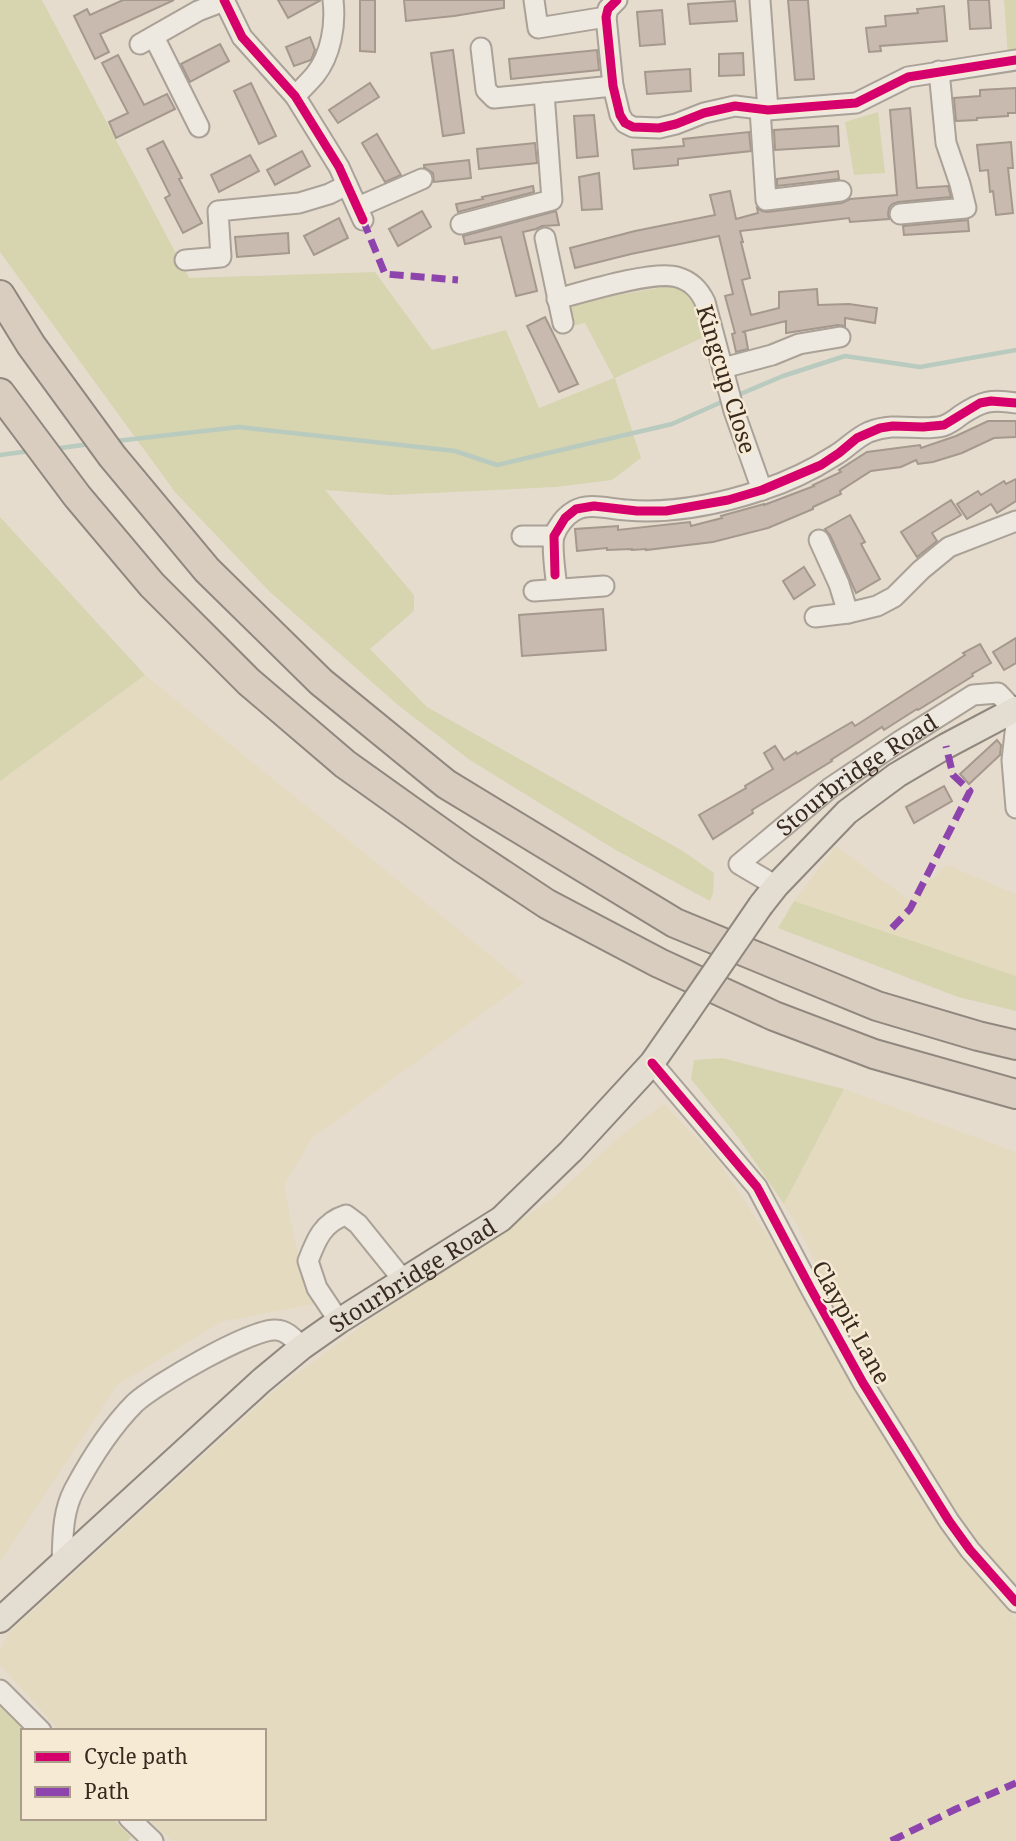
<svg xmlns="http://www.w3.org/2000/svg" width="1016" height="1841" font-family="'Noto Serif',serif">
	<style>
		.farmland { fill: #e4dabf }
		.green { fill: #d7d4b0 }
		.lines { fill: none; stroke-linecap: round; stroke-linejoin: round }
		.stream { stroke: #b9cabf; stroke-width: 4.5 }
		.building { fill: #c9baaf; stroke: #a5988d; stroke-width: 2 }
		.minor-casing { stroke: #aaa197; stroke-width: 23 }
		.major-casing { stroke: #90877e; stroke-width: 28 }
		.highway-casing { stroke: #90877e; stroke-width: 32 }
		.minor { stroke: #ede8e0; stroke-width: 19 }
		.major { stroke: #e4ddd1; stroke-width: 24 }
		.highway { stroke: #d8cdbf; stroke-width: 28 }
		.major-bridge-casing { stroke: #90877e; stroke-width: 28; stroke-linecap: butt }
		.major-bridge { stroke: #e4ddd1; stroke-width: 24 }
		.quiet { stroke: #8e44ad; stroke-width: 7; stroke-dasharray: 14 7; stroke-linecap: butt }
		.cycleway-casing { stroke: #f6ead4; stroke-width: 13 }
		.cycleway { stroke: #d6006c; stroke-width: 9 }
		.labels { text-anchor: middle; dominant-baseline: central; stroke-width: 5; stroke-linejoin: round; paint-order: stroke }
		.street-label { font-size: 23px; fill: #392a1f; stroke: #f6ead4 }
	</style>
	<rect width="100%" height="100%" fill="#e5dcce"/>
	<g class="farmland">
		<path d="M145,675L524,983L312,1138L284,1185L298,1255L319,1303L221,1322L117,1385L0,1562V781Z"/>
		<path d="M836,846L909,900L947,865L1016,894V976L794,901Z"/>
		<path d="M844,1089L1016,1152V1589L970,1537L902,1428L845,1326L797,1224L784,1205Z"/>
		<path d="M664,1104L718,1161L777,1250L918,1483L956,1551L1000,1596L1016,1620V1841H172L148,1818H264V1731H60L0,1665V1651L8,1633L276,1389L374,1317L553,1198L619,1137Z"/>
	</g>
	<g class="green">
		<path d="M0,0H42L189,278L375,272L432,350L506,330L539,408L614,378L585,323L572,326L570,309L581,301L671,286L685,292L693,301L702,338L615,378L641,458L612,480L556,487L391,495L325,490L414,595V611L370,649L427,707L683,851L714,873L713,893L710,901L614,849L470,760L399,706L270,592L175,492L0,252Z"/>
		<path d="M1004,0H1016V56L1008,57Z"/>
		<path d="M878,112L885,173L854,175L845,122Z"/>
		<path d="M0,517L145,675L0,781Z"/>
		<path d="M794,901L1016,976V1011L958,997L778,928Z"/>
		<path d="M722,1058L844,1089L784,1204L737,1136L691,1079L694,1060Z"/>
		<path d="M0,1704L26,1731H23V1818H112L131,1837L128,1841H0Z"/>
	</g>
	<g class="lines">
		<g class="stream">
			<path d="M738,395L783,376L845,356L920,367L1016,350"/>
			<path d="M116,441L239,427L455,451L497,465L672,424L724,401"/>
			<path d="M53,449L90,444"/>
			<path d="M0,455L30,451"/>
		</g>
	</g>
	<g class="building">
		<path d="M123,0H174L100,34L109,52L95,59L74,16L87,9L90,15Z"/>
		<path d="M278,0H321L288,18Z"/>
		<path d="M360,0H375V52L360,51Z"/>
		<path d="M404,0H504V8L454,16L406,21Z"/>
		<path d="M788,0H808L814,79L795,80Z"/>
		<path d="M968,0H989L991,28L970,29Z"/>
		<path d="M735,1L737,21L690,24L688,4Z"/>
		<path d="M944,6L947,41L880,46L881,51L869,52L866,28L886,26L885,16L918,13L917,9Z"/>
		<path d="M662,10L665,44L640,46L637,12Z"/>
		<path d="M310,37L315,50L311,60L294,66L286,47Z"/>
		<path d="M220,44L229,61L190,82L181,64Z"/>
		<path d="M453,50L464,133L443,136L431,53Z"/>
		<path d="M597,50L599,70L511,79L509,59Z"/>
		<path d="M743,53L744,75L719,76V54Z"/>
		<path d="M118,55L144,105L167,94L175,109L116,138L109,122L128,113L102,63Z"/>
		<path d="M690,69L691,91L647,94L645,72Z"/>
		<path d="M251,83L276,136L259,144L234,91Z"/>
		<path d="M370,83L379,97L338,123L329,110Z"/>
		<path d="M1016,88V113H1008V116L977,118V120L956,121L954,98L980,96V90Z"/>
		<path d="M910,108L917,188L948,186L951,197L898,202L892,204L889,208L888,214L889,219L850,222L849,218L740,231L743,242H741L750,278L742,280L751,315L779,308V292L817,289L818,305L849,304L877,308L875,323L845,318V326L838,325L786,333V321L742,332H745L748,349L736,352L732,334L735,333L725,296L733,294L719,236L631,254L575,268L570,248L635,231L715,215L710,195L730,191L736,219L758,213L757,208L762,211L767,212L842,203L850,199L897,195L890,110Z"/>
		<path d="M594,115L598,156L577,158L574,116Z"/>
		<path d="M838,126L839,146L775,150L774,130Z"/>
		<path d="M749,132L751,151L678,159V165L634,169L632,150L684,146L683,139Z"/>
		<path d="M377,134L401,175L385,182L362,143Z"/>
		<path d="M163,141L182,178L179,179L202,223L183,233L165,198L170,195L147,149Z"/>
		<path d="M1011,142L1013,168H1008L1013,213L996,215L993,191L990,192L988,170L980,171L977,145Z"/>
		<path d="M535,143L537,163L479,169L477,149Z"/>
		<path d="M302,151L310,166L275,185L267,170Z"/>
		<path d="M250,155L259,171L219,192L211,175Z"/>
		<path d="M469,160L471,178L434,182L433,173L424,167V165Z"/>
		<path d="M838,171L839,179L777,186V179Z"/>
		<path d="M599,173L602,209L582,210L579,177Z"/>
		<path d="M533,186L534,192L458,212L456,204L483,199L482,197Z"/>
		<path d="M422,211L431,227L398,246L389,229Z"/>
		<path d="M556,211L559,225L542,226L536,229L523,232L537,291L516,296L501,237L465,244L463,236Z"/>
		<path d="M339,218L348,238L314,255L304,236Z"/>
		<path d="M968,220L969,231L904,235L903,226Z"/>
		<path d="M288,233L289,253L237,257L235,237Z"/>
		<path d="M545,317L578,384L559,392L527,326Z"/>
		<path d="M988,421H1016V437L994,438L962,453L933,462L918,464L916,460L901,467L871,471L840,491L841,494L813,507V509L768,528L713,542L646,550V549L632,550V549L607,550V548L577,551L575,529L618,526V530L690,522L691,526L722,518L721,516L764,504V505L814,486L813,485L841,472L839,470L867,452L920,445L921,448L956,436Z"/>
		<path d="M1016,479V501L997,513L991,504L967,519L957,504L978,491L981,495L1004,481L1006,484Z"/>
		<path d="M951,500L961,515L932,533L937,541L917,557L901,532Z"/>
		<path d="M850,515L865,542L861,544L880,579L856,593L830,535L825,529Z"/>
		<path d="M804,567L815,585L794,599L783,581Z"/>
		<path d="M603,609L606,650L522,656L519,615Z"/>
		<path d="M1016,638V663L1004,670L993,652Z"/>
		<path d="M980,644L991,663L972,674L973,676L918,710L917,709L884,730L882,727L831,760L832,761L752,810L753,813L713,839L699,815L746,788L745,786L773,769L764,753L775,746L784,760L796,752L797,754L852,722L855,726L965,655L963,653Z"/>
		<path d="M997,740L1001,745L1000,755L969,784L960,774Z"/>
		<path d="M944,786L952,801L914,823L906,807Z"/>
	</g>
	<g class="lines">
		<g class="minor-casing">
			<g id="minor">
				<path d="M224,0L242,37L295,96L339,167L363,220"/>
				<path d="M534,0L538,28L606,17"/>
				<path d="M617,0L608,9L606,17L613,86L620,115L625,123L633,127L659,128L676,124L704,113L735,106L768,110L856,103L908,77L1016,60"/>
				<path d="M760,0L768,110"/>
				<path d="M154,37L199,127"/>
				<path d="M140,44L198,11L224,1"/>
				<path d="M481,48L486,90L494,98L613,86"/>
				<path d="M295,96C302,89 309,82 315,75C331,55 336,25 333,0"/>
				<path d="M760,109L766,200L841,191"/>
				<path d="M358,207L422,179"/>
				<path d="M900,214L966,208L960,184L946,143L939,71"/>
				<path d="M461,224L552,200L544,93"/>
				<path d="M545,238L563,323"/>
				<path d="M185,260L221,257L218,211L299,203L329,194L347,185"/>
				<path d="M557,299C583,292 653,270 677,277C691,281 699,289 705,302L734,411L762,490"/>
				<path d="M723,368L772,355L799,344L840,337"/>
				<path d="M522,536H554"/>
				<path d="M819,540L839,584L848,613"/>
				<path d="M557,589C556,577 551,547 554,536C557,527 565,516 574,511C588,502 609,509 626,510C670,514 720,504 762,490C787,482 812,470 834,456C847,449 855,438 869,432C897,421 918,432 943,426C949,424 956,419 961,415C982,401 991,399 1016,403"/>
				<path d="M534,591L604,586"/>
				<path d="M815,617L848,613L877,606L894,597L921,570L949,547L1016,521"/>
				<path d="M1016,724L1012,760L1016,808"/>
				<path id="s1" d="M776,886L739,864L830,788L900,741L973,695L998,693L1014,710L1016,723"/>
				<path d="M652,1063L757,1187L811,1289L863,1383L949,1521L970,1550L1016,1602"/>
				<path d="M339,1321L317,1288L308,1261C316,1240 323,1222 346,1215L358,1224L404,1281"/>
				<path d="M62,1563C63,1538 62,1513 74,1490C90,1460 111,1427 135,1403C154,1385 252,1328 276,1330C287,1330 295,1340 302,1347"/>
				<path d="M0,1690L41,1731"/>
				<path d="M129,1818L153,1841"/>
			</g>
		</g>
		<g class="major-casing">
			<g id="major">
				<path d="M761,905L776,886L847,812L897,775L946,746L1016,709"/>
				<path id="s2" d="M0,1620L261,1381L302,1347L339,1321L501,1219L571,1151L652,1063L682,1020"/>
			</g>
		</g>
		<g class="highway-casing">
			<g id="highway">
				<path d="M0,295L31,345L112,456L207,570L321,682L446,784L675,923L877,1006L978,1036L1016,1045"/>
				<path d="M0,393L77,496L152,585L249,682L345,764L464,849L547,904L659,963L774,1016L874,1054L1016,1094"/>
			</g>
		</g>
		<use href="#minor" class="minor"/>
		<use href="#major" class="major"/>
		<use href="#highway" class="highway"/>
		<g class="major-bridge-casing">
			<path id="major-bridge" d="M682,1020L761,905"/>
		</g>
		<use href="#major-bridge" class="major-bridge"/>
		<g class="quiet">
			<path d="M363,220L385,274L458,280"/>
			<path d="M892,928L910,909L970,791L953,775L946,746"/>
			<path d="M891,1841L956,1809L1016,1783"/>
		</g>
		<g class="cycleway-casing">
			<g id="cycleway">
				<path d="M224,0L242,37L295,96L339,167L363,220"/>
				<path d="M617,0L608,9L606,17L613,86L620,115L625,123L633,127L659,128L676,124L704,113L735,106L768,110L856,103L908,77L1016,60"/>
				<path d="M555,575L554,536L565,518L576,509L594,506L637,511H666L728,500L762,490L821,465L839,453L857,438L880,428L893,426L923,427L944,425L980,403L991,401L1016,403"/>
				<path d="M652,1063L757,1187L811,1289L863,1383L949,1521L970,1550L1016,1602"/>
			</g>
		</g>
		<use href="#cycleway" class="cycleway"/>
	</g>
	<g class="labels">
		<g class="street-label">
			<text transform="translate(727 379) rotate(73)">Kingcup Close</text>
			<text stroke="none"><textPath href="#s1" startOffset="191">Stourbridge Road</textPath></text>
			<text stroke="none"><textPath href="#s2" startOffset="539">Stourbridge Road</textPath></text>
			<text transform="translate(852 1322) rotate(61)">Claypit Lane</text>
		</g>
	</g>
	<rect x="21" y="1729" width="245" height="91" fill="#f6ead4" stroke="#aa9d8c" stroke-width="2"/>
	<rect x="35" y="1752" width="35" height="10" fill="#d6006c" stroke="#aa9d8c" stroke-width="2"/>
	<text x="84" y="1764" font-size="21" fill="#392a1f">Cycle path</text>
	<rect x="35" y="1787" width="35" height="10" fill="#8e44ad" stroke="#aa9d8c" stroke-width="2"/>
	<text x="84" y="1799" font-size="21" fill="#392a1f">Path</text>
</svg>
